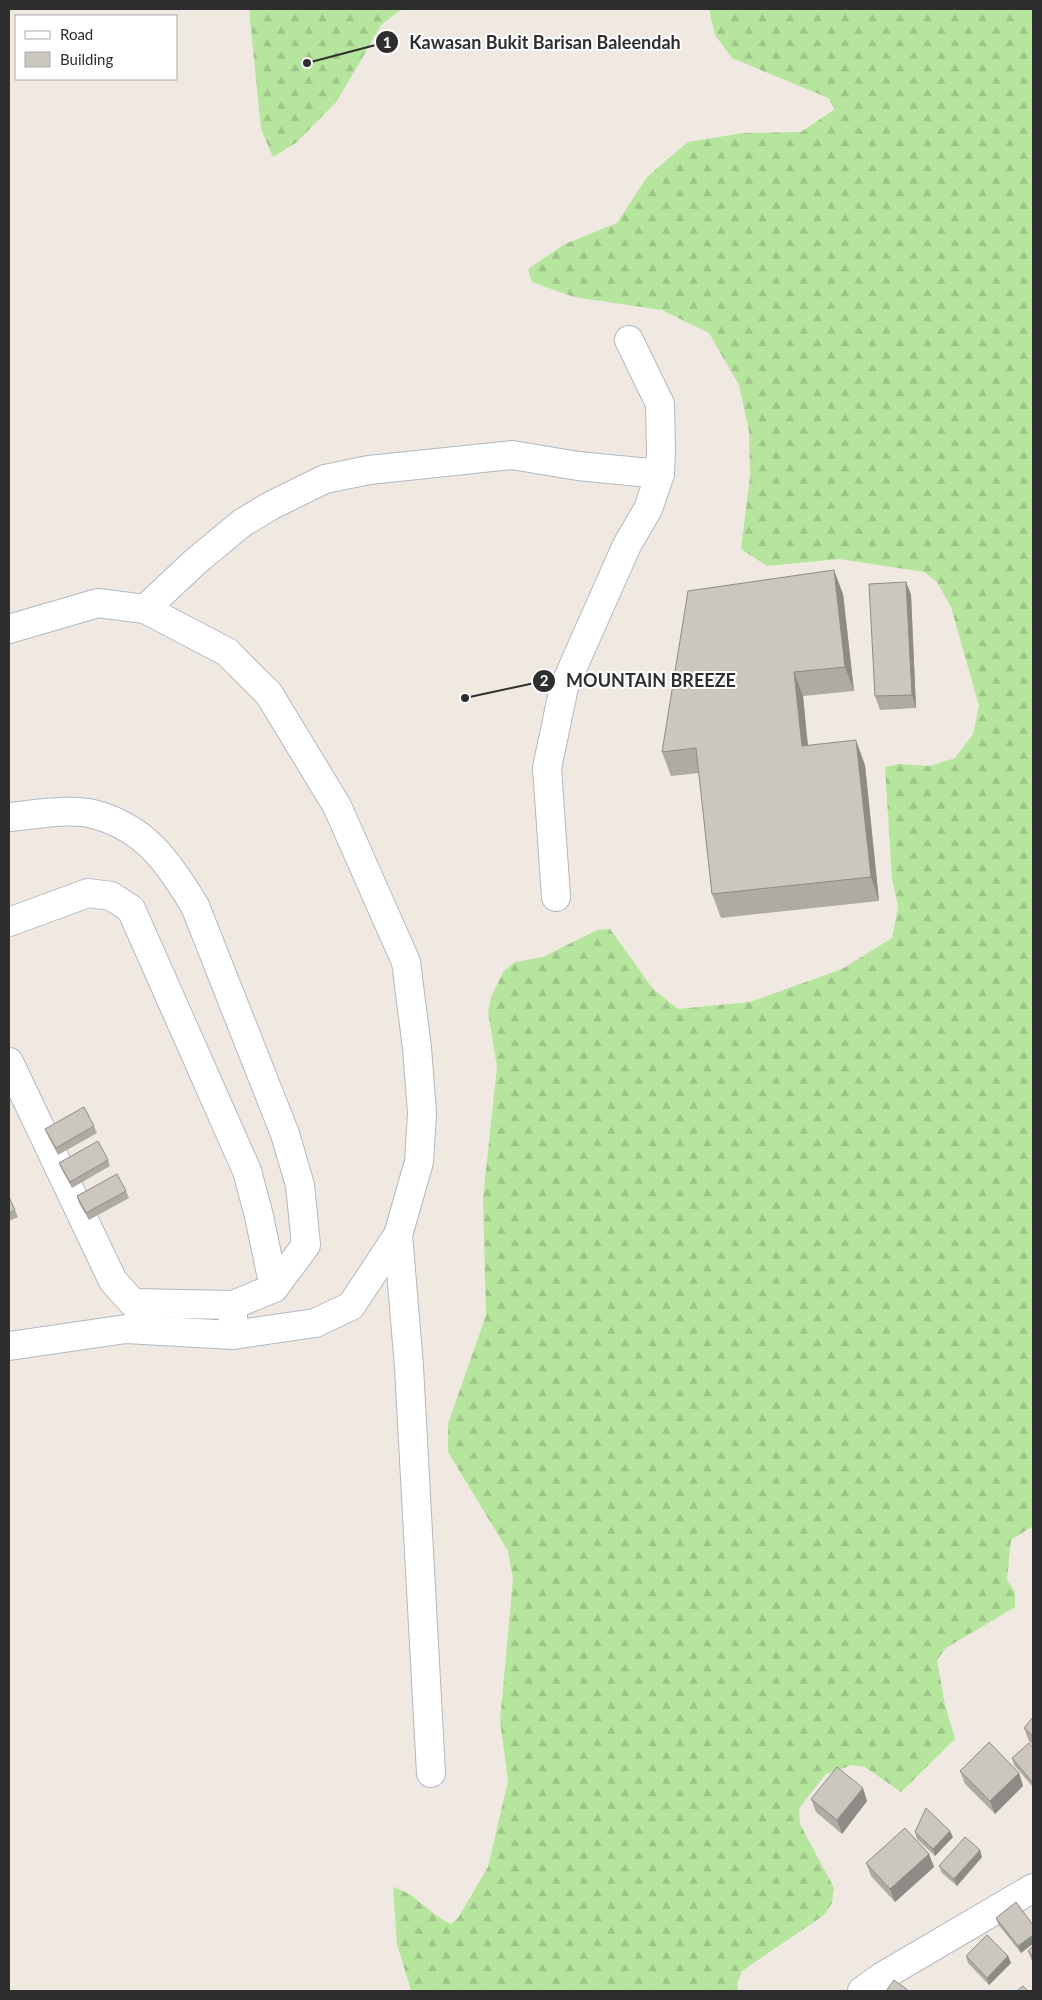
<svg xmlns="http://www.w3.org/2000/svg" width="1042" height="2000" font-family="Lato,sans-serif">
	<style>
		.forest { fill: url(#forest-firs) }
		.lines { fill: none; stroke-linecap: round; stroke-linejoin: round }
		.minor-casing { stroke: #b4b7c1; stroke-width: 30 }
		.minor { stroke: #fff; stroke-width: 28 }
		.wall { fill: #afaba4 }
		.shaded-wall { fill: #8e8b86 }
		.building { fill: #cbc7bf; stroke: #8e8b86 }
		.leader { fill: none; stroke: #2e2e2e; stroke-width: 2 }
		.callout-dot { fill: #2e2e2e; stroke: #fff; stroke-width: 2 }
		.mark-label { font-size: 15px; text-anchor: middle; font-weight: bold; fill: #fff }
		.callout-label { font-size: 18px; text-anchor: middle; font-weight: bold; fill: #2e2e2e; stroke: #fff; stroke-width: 4; stroke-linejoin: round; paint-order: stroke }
	</style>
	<defs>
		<pattern id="forest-firs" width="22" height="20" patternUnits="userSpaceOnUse" patternTransform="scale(1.25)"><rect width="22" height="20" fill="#b6e59e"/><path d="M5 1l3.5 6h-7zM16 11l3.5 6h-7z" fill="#9dc588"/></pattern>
	</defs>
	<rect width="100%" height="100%" fill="#efe9e1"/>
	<g class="forest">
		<path d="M249,9H402L382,24L337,101L297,142L273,157L261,129Z"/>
		<path d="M709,9H1033V1526L1011,1540L1007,1580L1015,1592V1607L946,1648L937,1660L945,1705L955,1739L901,1792L865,1767L852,1765L826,1774L799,1808L800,1824L834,1888L832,1903L824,1915L742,1971L737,1985L738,1991H411L397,1944L393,1887C418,1894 428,1914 451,1924L458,1918L488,1867L508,1781L500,1721L513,1579L508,1551L448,1452V1424L486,1315L483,1198L497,1067L488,1012L491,997L504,971L515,962L543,957L597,930L610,929L653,989L678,1009L750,1002L842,969L892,938L898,907L892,879L885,767L900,764L930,766L955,758L973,734L979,706L951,607L937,582L924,572L839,559L767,566L741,549L750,477L749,431L739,385L709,333L662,310L574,297L532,282L528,269L565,244L617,223L647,177L688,142L743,133L801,132L835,109L828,98L732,58L715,35Z"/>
	</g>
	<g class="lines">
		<g class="minor-casing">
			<g id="minor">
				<path d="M145,609L195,562L242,523L272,505L325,479L369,470L512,455L578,466L660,474L661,451L660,404L629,340"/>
				<path d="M9,629L98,603L145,609L227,652L269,694L337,806L406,962L417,1048L422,1113L419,1162L398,1235L351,1306L315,1323L233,1335L126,1329L9,1346"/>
				<path d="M9,817C33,815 70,808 93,814C145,827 169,863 195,906L285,1134L300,1185L306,1245L274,1288L233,1305V1335"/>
				<path d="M556,897L547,768L564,687L627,545L648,509L660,474"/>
				<path d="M9,922L88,893L111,896L131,909L247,1171L259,1216L274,1288"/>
				<path d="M9,1062L113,1281L133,1303L233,1305"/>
				<path d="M398,1235L409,1367L431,1773"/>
				<path d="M862,1991L883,1976L1033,1888"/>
			</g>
		</g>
		<use href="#minor" class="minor"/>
	</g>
	<g class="wall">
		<path d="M906,582L911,595L916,708L880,710L875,696Z"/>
		<path d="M843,594L854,691L803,696L808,745L865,765L879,901L721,918L712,894L699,773L671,776L662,752Z"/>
		<path d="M94,1126L97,1133L58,1155L48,1136L45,1129Z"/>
		<path d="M108,1160L110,1166L72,1188L62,1170L59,1163Z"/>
		<path d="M126,1191L129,1198L89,1220L79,1203L77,1196Z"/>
		<path d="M9,1197L18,1217L9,1221Z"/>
		<path d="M1033,1717V1745L1029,1741L1024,1728Z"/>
		<path d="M1033,1748V1787L1014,1765L1012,1758Z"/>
		<path d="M960,1771L1019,1773L1023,1786L995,1814L965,1784Z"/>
		<path d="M811,1799L867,1801L842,1834L816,1812Z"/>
		<path d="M915,1832L953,1837L935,1856L917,1839Z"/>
		<path d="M929,1854L934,1867L895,1902L871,1876L866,1863Z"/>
		<path d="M982,1857L957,1886L942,1873L939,1866Z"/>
		<path d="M1016,1902L1021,1953L998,1924L996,1918Z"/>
		<path d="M1033,1946V1964L1028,1951Z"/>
		<path d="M966,1956H1008L1011,1963L989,1985L968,1963Z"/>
	</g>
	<g class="shaded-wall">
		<path d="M834,570L843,594L854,691L845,667Z"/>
		<path d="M906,582L911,595L916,708L912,695Z"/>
		<path d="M794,672L803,696L810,770L802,746Z"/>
		<path d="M856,740L865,765L879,901L871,877Z"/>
		<path d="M1019,1773L1023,1786L995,1814L990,1801Z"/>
		<path d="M863,1788L867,1801L842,1834L837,1820Z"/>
		<path d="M950,1831L953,1837L935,1856L933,1849Z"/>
		<path d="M980,1850L982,1857L957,1886L954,1879Z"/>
		<path d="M929,1854L934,1867L895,1902L890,1889Z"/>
		<path d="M1033,1935V1944L1021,1953L1018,1946Z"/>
		<path d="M1008,1956L1011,1963L989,1985L987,1978Z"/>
	</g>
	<g class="building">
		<path d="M834,570L845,667L794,672L802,746L856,740L871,877L712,894L696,748L662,752L688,591Z"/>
		<path d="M906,582L912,695L875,696L869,584Z"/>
		<path d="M84,1107L94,1126L56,1148L45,1129Z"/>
		<path d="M98,1141L108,1160L70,1182L59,1163Z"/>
		<path d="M117,1174L126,1191L86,1213L77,1196Z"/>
		<path d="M9,1197L15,1210L9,1213Z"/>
		<path d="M1033,1717V1736L1024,1728Z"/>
		<path d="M989,1742L1019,1773L990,1801L960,1771Z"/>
		<path d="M1029,1743L1033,1748V1783L1012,1758Z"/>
		<path d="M837,1767L863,1788L837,1820L811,1799Z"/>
		<path d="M926,1808L950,1831L933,1849L915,1832Z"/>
		<path d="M905,1828L929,1854L890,1889L866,1863Z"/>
		<path d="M965,1837L980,1850L954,1879L939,1866Z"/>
		<path d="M1016,1902L1033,1925V1935L1018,1946L996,1918Z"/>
		<path d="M987,1935L1008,1956L987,1978L966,1956Z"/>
		<path d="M1033,1946V1957L1028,1951Z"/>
		<path d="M894,1980L909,1991H886Z"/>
		<path d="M1023,1986L1028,1991H1017Z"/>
	</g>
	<path class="leader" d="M307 63L387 42M465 698L544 681"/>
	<g class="callout-dot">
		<circle cx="307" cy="63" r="5"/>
		<circle cx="465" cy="698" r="5"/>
		<circle cx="387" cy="42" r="12"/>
		<circle cx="544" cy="681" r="12"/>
	</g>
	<g class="mark-label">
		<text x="387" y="48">1</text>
		<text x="544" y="686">2</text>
	</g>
	<g class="callout-label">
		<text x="545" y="49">Kawasan Bukit Barisan Baleendah</text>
		<text x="651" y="687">MOUNTAIN BREEZE</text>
	</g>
	<rect width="1042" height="2000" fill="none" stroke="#2e2e2e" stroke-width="20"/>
	<rect x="15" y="15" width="162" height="65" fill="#ffffff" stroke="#ababab"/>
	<rect x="25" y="31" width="25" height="8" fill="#ffffff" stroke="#ababab"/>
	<text x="60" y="40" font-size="15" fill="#2e2e2e">Road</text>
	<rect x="25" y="52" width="25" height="15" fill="#cbc7bf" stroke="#ababab"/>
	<text x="60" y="65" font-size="15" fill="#2e2e2e">Building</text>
</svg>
